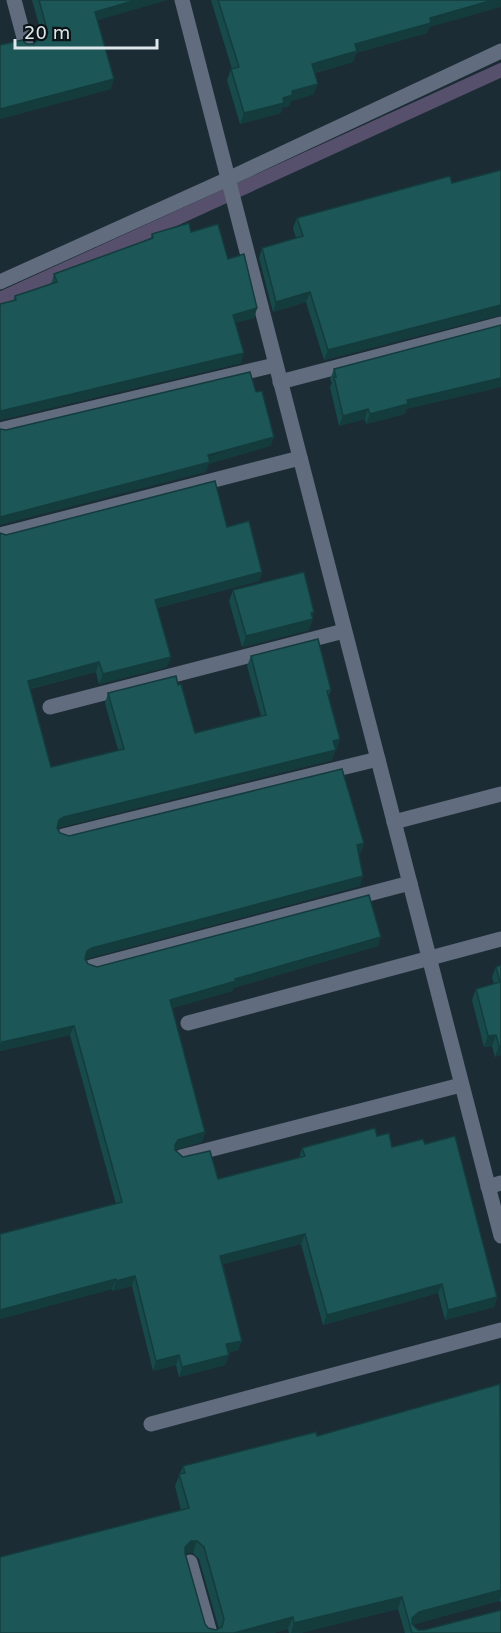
<svg xmlns="http://www.w3.org/2000/svg" width="501" height="1633" font-family="'DejaVu Sans',sans-serif">
	<style>
		.lines { fill: none; stroke-linecap: round; stroke-linejoin: round }
		.stream { stroke: #56506d; stroke-width: 14 }
		.service { stroke: #616c7f; stroke-width: 15 }
		.minor { stroke: #616c7f; stroke-width: 15 }
		.wall { fill: #184a4b; fill-rule: evenodd }
		.shaded-wall { fill: #143c3d }
		.building { fill: #1c5657; stroke: #143c3d; stroke-width: 1.5; fill-rule: evenodd }
	</style>
	<rect width="100%" height="100%" fill="#1c2c34"/>
	<g class="lines">
		<path class="stream" d="M0,299L501,70"/>
		<g class="service">
			<path d="M14,0L26,45"/>
			<path d="M280,382L501,324"/>
			<path d="M0,430L275,365"/>
			<path d="M0,535L300,458"/>
			<path d="M50,707L344,631"/>
			<path d="M63,836L378,759"/>
			<path d="M91,967L410,883"/>
			<path d="M188,1023L501,939"/>
			<path d="M181,1157L461,1085"/>
			<path d="M488,1187L501,1183"/>
			<path d="M190,1562L210,1633"/>
		</g>
		<g class="minor">
			<path d="M182,0L501,1236"/>
			<path d="M0,282L228,179L501,51"/>
			<path d="M394,822L501,794"/>
			<path d="M151,1424L501,1330"/>
		</g>
	</g>
	<g class="wall">
		<path d="M32,0H167L97,20L111,89L0,119V45L33,44L37,41L42,35Z"/>
		<path d="M211,0H501L429,27L427,33L356,53L353,62L315,73L314,94L291,101L289,106L282,108L281,113L240,124L227,80L231,69H232Z"/>
		<path d="M501,170V315L324,360L306,302L273,312L259,258L262,248L296,238L293,228L297,218L452,183Z"/>
		<path d="M191,232L228,259L257,308L254,318L235,323L241,363L0,420V304L13,301L15,296L51,284L54,274L150,240L152,234Z"/>
		<path d="M501,325V387L406,409L405,414L366,424L365,419L339,426L330,387L332,383L330,379L334,369Z"/>
		<path d="M227,527L262,572L259,581L157,608L171,657L167,667L99,684L96,672L30,689L51,767L118,750L105,703L108,693L178,685L195,733L261,716L247,666L251,656L331,690L328,697L337,749H335L332,760L61,827L57,829L60,833L69,836L364,843L361,853H359L360,886L89,958L85,960L88,964L97,967L378,946L233,988L232,991L172,1008L205,1132L202,1142L175,1150L183,1157L218,1179L299,1158L302,1148L377,1136L392,1147L425,1144L497,1297L494,1307L445,1320L438,1293L323,1325L301,1244L223,1264L242,1341L238,1350L228,1353L229,1355L225,1365L179,1377L176,1365L153,1371L132,1286L113,1291L112,1289L0,1319V1234L116,1204L70,1035L0,1051V533L6,535Z"/>
		<path d="M233,590L309,630L242,647L229,601Z"/>
		<path d="M501,965V1055L495,1057L492,1046L484,1047L472,1000L476,989L494,984L492,977L496,967Z"/>
		<path d="M501,1387V1602L499,1601L415,1624L413,1625L418,1630L501,1633H405L398,1609L300,1633H289L288,1629L273,1633H0L181,1510L175,1486L183,1466L317,1436ZM187,1553H193L199,1559L219,1629L216,1630L208,1628L205,1624L185,1554Z"/>
	</g>
	<g class="shaded-wall">
		<path d="M136,0H167L91,22L95,12Z"/>
		<path d="M493,0H501V7L430,27L427,33L356,53L353,62L309,74L312,64L355,44L430,18Z"/>
		<path d="M114,79L111,89L0,119V109Z"/>
		<path d="M318,84L314,94L291,101L289,106L282,108L281,113L240,124L244,113L283,98L292,91Z"/>
		<path d="M310,292L306,302L273,312L276,302Z"/>
		<path d="M501,305V315L324,360L328,350Z"/>
		<path d="M257,308L254,318L229,325L233,315Z"/>
		<path d="M244,353L241,363L0,420V412L1,411Z"/>
		<path d="M501,378V387L406,409L405,414L366,424L370,414L407,400Z"/>
		<path d="M368,409L365,419L339,426L343,416Z"/>
		<path d="M274,437L271,446L209,464L206,472L0,525V517Z"/>
		<path d="M262,572L259,581L152,609L155,600Z"/>
		<path d="M314,612L312,620L313,619L309,630L242,647L246,636Z"/>
		<path d="M171,657L167,667L99,684L103,674Z"/>
		<path d="M99,662L96,672L24,690L28,681Z"/>
		<path d="M340,739L337,749L329,751L333,741Z"/>
		<path d="M336,750L332,760L61,827L56,829L59,820L64,817Z"/>
		<path d="M364,843L361,853L354,855L357,845Z"/>
		<path d="M363,876L360,886L89,958L84,961L87,951L92,948Z"/>
		<path d="M381,937L378,946L233,988L232,991L166,1010L170,1000L235,979Z"/>
		<path d="M74,1026L70,1035L0,1051V1045L2,1042Z"/>
		<path d="M496,1035L492,1046L484,1047L488,1036Z"/>
		<path d="M499,1046H501V1055L495,1057Z"/>
		<path d="M205,1132L202,1142L175,1150V1145L178,1140Z"/>
		<path d="M305,1234L301,1244L217,1266L220,1256Z"/>
		<path d="M135,1276L132,1286L113,1291L116,1281Z"/>
		<path d="M116,1279L112,1289L0,1319V1310Z"/>
		<path d="M442,1284L438,1293L323,1325L327,1315Z"/>
		<path d="M497,1297L494,1307L445,1320L448,1310Z"/>
		<path d="M242,1341L238,1350L223,1354L226,1344Z"/>
		<path d="M179,1355L176,1365L153,1371L156,1361Z"/>
		<path d="M229,1355L225,1365L179,1377L182,1367Z"/>
		<path d="M191,1541H197L193,1553H187L181,1559L185,1547Z"/>
		<path d="M501,1590V1596L499,1601L415,1624L411,1627L412,1618L419,1612Z"/>
		<path d="M402,1597L398,1609L300,1633H291L294,1623Z"/>
		<path d="M293,1617L288,1629L273,1633H234Z"/>
	</g>
	<g class="building">
		<path d="M39,0H136L95,12L114,79L0,109V45L22,40L27,44H33L37,41L39,36L48,33Z"/>
		<path d="M218,0H493L430,18L431,23L355,44L357,51L312,64L318,84L292,91L293,95L283,98L284,103L244,113L231,69L239,67Z"/>
		<path d="M501,170V305L328,350L310,292L276,302L262,248L303,236L297,218L450,176L452,183Z"/>
		<path d="M189,223L191,232L218,224L228,259L244,254L257,308L233,315L244,353L1,411L0,412V304L16,300L15,296L57,282L54,274L153,238L152,234Z"/>
		<path d="M501,325V378L407,400L408,404L370,414L368,409L343,416L334,377H336L334,369Z"/>
		<path d="M250,372L256,392L262,391L274,437L208,455L210,462L0,517V429L6,430Z"/>
		<path d="M215,481L227,527L249,521L262,572L155,600L171,657L103,674L99,662L28,681L51,767L124,749L108,693L176,676L178,685L181,684L195,733L266,715L251,656L318,639L331,690L327,691L340,739L333,741L336,750L64,817L59,820L57,828L60,833L69,836L342,769L364,843L357,845L363,876L92,948L87,951L85,959L88,964L97,967L369,895L381,937L235,979L236,981L170,1000L205,1132L178,1140L175,1145V1150L183,1157L210,1151L218,1179L305,1156L302,1148L375,1128L377,1136L389,1133L392,1147L423,1139L425,1144L455,1136L497,1297L448,1310L442,1284L327,1315L305,1234L220,1256L242,1341L226,1344L229,1355L182,1367L179,1355L156,1361L135,1276L116,1281V1279L0,1310V1234L122,1202L74,1026L2,1042V1044L0,1045V533L6,535Z"/>
		<path d="M304,572L314,612L311,613L313,619L246,636L233,590Z"/>
		<path d="M501,965V1046H499L496,1035L488,1036L476,989L500,982L496,967Z"/>
		<path d="M500,1384L501,1590L419,1612L412,1618V1624L418,1630H424L501,1610V1633H412L402,1597L294,1623L293,1617L234,1633H0V1557L189,1508L179,1474L185,1473L183,1466L316,1432L317,1436ZM191,1541H197L204,1547L224,1619L222,1627L216,1630L208,1628L205,1624L185,1553V1547Z"/>
	</g>
	<path d="M15 39v9h142v-9" fill="none" stroke="#dde7ec" stroke-width="3"/>
	<text x="24" y="39" font-size="18" fill="#dde7ec" stroke="#0c1417" stroke-width="4.5" paint-order="stroke">20 m</text>
</svg>
